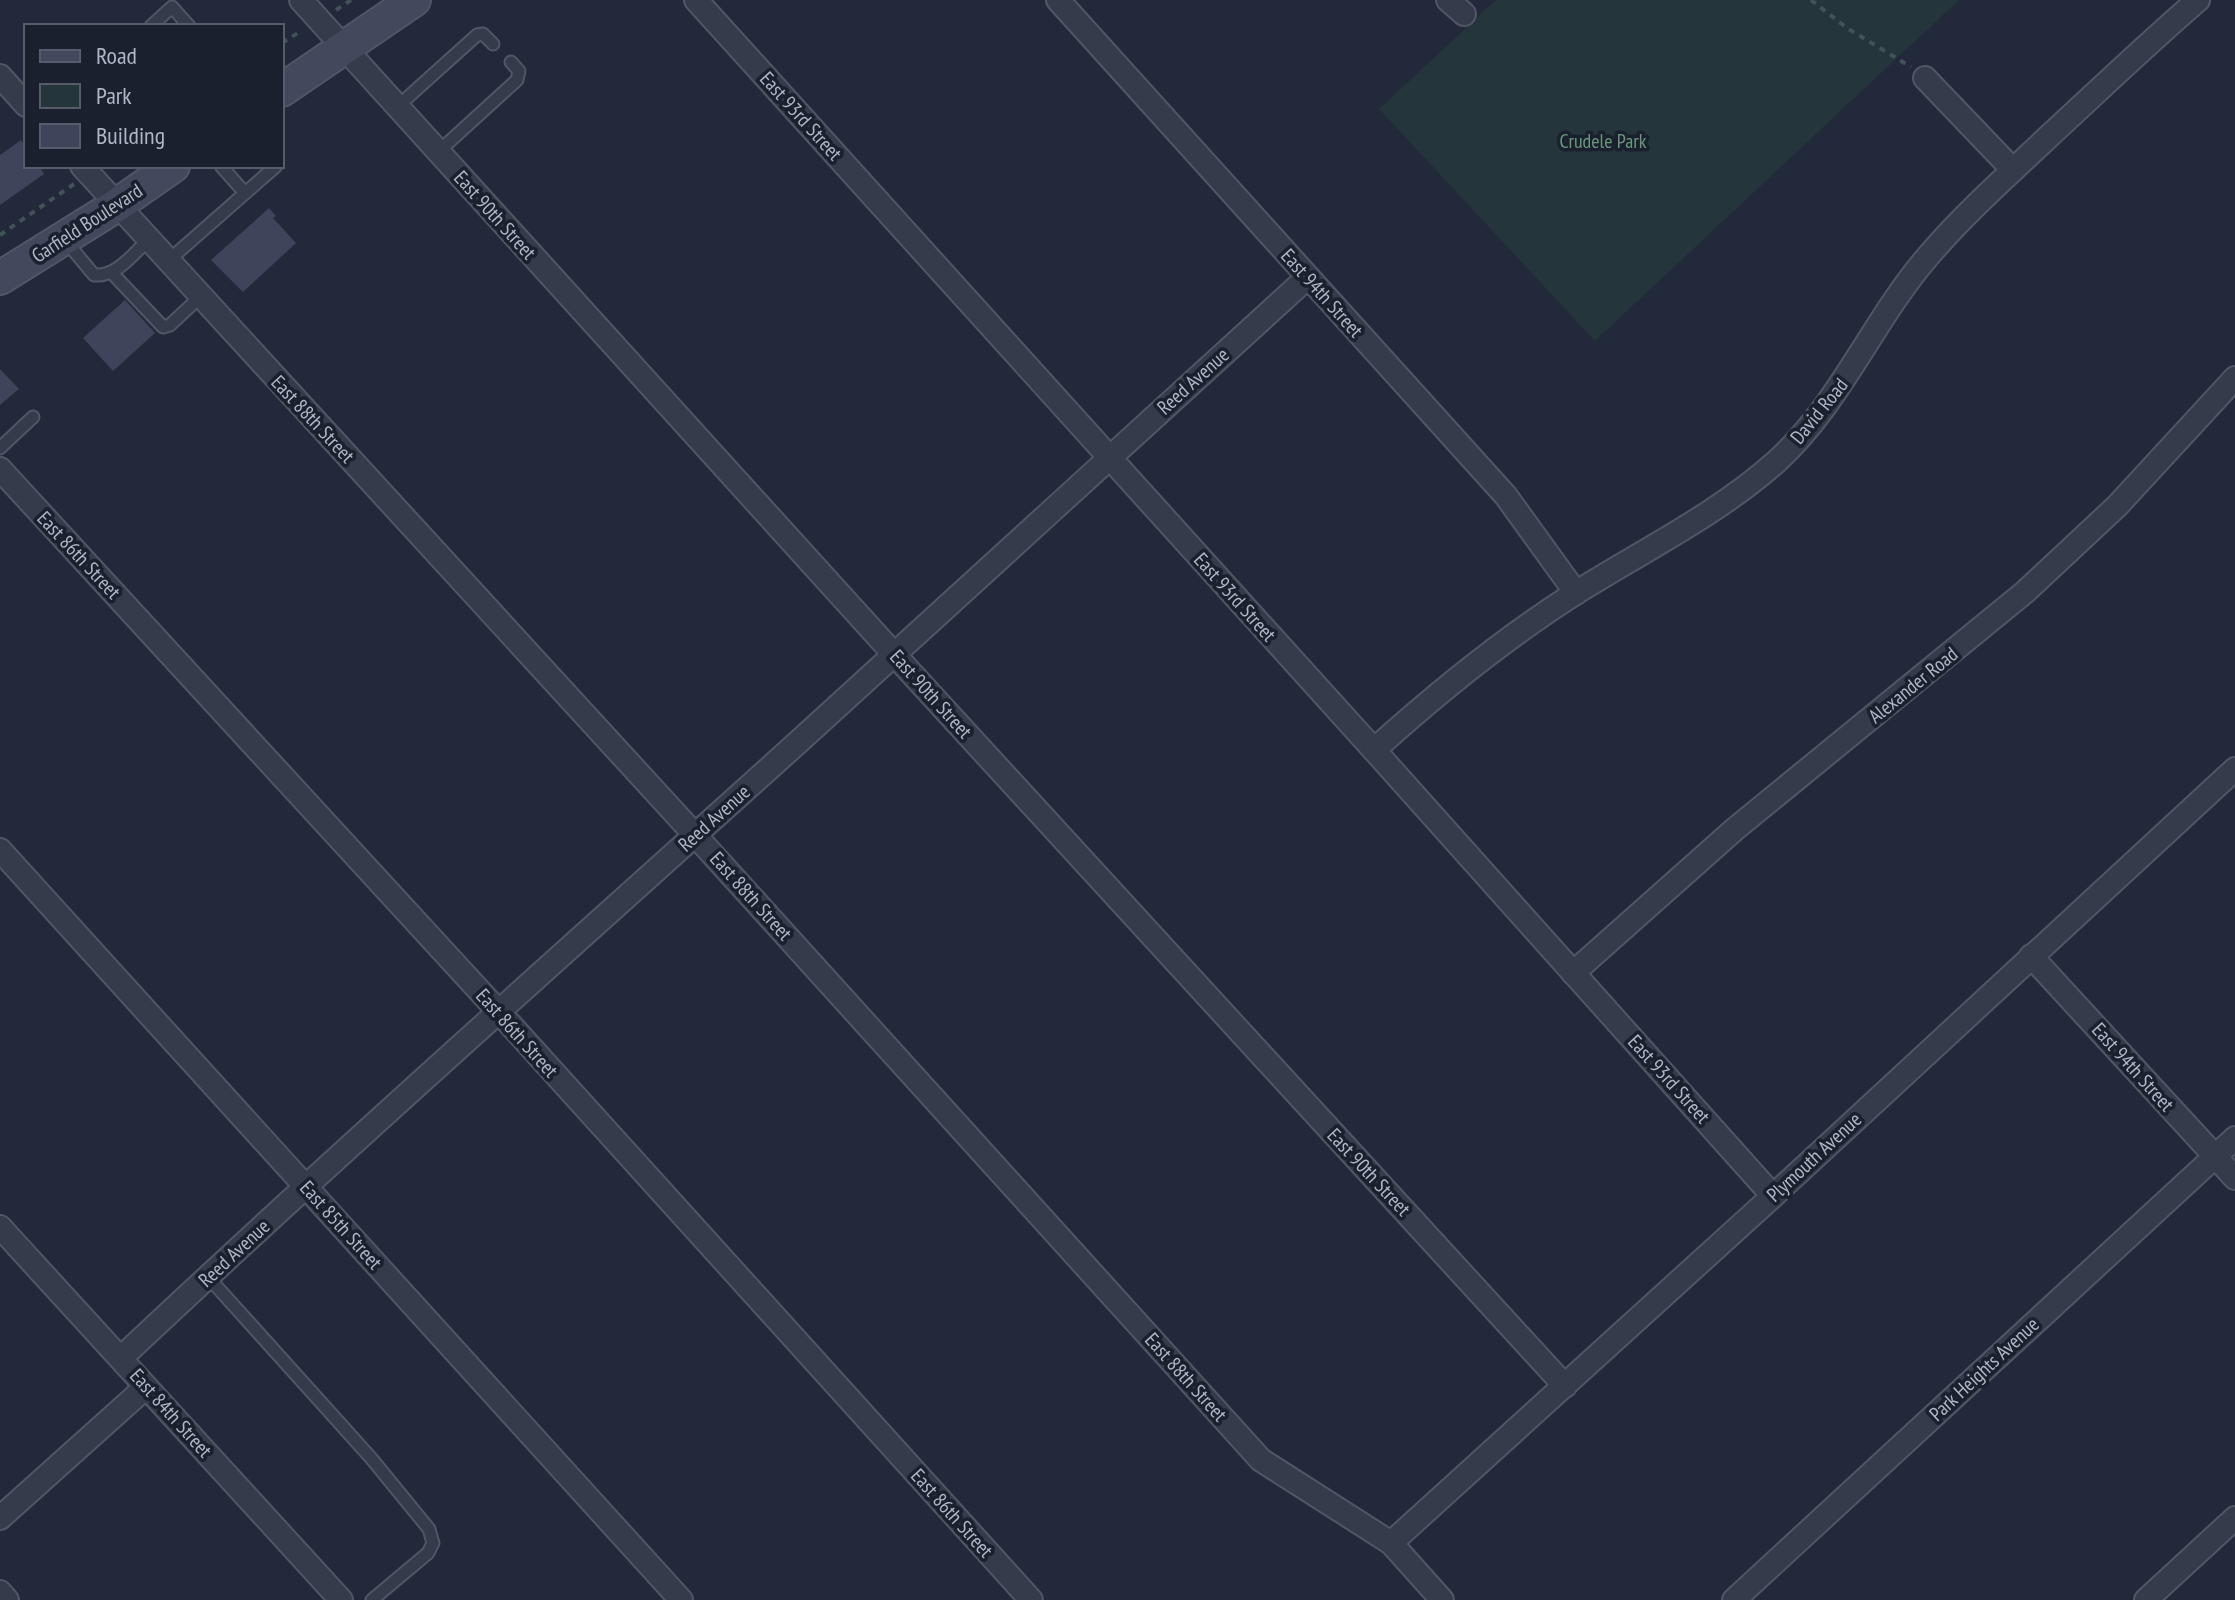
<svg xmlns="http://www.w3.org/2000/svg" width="2235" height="1600" font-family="'PT Sans Narrow',sans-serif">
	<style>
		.green { fill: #24353b }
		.building { fill: #3e455a }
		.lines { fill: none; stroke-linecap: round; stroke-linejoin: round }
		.lane-casing { stroke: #505665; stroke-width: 15 }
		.street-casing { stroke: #505665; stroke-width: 26 }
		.secondary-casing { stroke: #505665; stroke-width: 36 }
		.path { stroke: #415258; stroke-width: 4; stroke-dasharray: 6 6; stroke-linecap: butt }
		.lane { stroke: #353b4a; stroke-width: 11 }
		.street { stroke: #353b4a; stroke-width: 22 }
		.secondary { stroke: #43495d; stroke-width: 32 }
		.labels { text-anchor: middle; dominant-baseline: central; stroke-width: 7; stroke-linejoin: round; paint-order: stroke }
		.street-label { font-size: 20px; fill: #b0b6c6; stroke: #1b202f }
		.park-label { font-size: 20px; fill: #679879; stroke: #1b202f }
	</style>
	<rect width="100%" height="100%" fill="#22293a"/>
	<path class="green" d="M1496,0H1959L1595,341L1379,109Z"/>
	<g class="building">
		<path d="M21,140L26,148V166H39L44,174L0,205V155Z"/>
		<path d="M269,208L276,216L273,218L296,243L243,292L211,260Z"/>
		<path d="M125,300L155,333L113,371L83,338Z"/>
		<path d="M0,369L19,389L0,405Z"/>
	</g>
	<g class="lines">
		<g class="lane-casing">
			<g id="lane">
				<path d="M151,26L172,7L189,26"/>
				<path d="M397,107L477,35L483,34L493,44"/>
				<path d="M438,152L517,80L519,71L511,62"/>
				<path d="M221,166L245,193"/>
				<path d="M64,239L94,275C117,277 133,254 149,239"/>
				<path d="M168,261L276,166"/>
				<path d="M112,273L163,327L170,325L201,296"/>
				<path d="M0,448L33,417"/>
				<path d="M208,1277L371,1458L429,1529L433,1543L428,1553L372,1600"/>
			</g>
		</g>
		<g class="street-casing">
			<g id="street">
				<path d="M301,0L902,663L1565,1386"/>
				<path d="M696,0L1374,750L1773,1196"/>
				<path d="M1058,0L1506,496L1576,593"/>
				<path d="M1448,0L1464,14"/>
				<path d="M0,76L26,105"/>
				<path d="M1925,78L2013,170"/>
				<path d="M82,166L695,835L1261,1460L1391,1543L1442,1600"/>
				<path d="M0,469L499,1012L1031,1600"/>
				<path d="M1374,750C1437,693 1502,640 1574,594C1642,551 1715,516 1776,462C1841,403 1873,319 1930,254C1966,212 2007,176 2046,139C2097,92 2146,45 2198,0"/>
				<path d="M0,850L681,1600"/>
				<path d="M2031,956L2235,1178"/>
				<path d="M1573,973L1735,829L2025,592L2117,506L2235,378"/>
				<path d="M0,1227L341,1600"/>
				<path d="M121,1358C342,1150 570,948 795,745C967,590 1136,432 1308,277"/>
				<path d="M0,1518L146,1387"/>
				<path d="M1391,1543L1773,1196L2235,769"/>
				<path d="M0,1592L7,1600"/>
				<path d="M1734,1600L2235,1138"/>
				<path d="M2146,1600L2235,1518"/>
			</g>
		</g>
		<g class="secondary-casing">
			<g id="secondary">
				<path d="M282,90L414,0"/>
				<path d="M0,278L117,205L173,166"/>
			</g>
		</g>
		<g class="path">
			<path d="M1811,0L1847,28L1911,67"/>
			<path d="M336,10L351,0"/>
			<path d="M282,43L301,31"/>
			<path d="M0,235L74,184"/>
		</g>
		<use href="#lane" class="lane"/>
		<use href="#street" class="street"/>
		<use href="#secondary" class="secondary"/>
	</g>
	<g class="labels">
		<g class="street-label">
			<text transform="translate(801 116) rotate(48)">East 93rd Street</text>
			<text transform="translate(495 215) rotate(48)">East 90th Street</text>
			<text transform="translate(87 223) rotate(-33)">Garfield Boulevard</text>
			<text transform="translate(1322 293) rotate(48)">East 94th Street</text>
			<text transform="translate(1193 381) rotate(-42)">Reed Avenue</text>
			<text transform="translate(1819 411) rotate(-51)">David Road</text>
			<text transform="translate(313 419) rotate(47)">East 88th Street</text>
			<text transform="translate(79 555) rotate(47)">East 86th Street</text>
			<text transform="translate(1235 597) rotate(48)">East 93rd Street</text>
			<text transform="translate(1913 685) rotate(-39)">Alexander Road</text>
			<text transform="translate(931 694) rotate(48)">East 90th Street</text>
			<text transform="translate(714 818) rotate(-42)">Reed Avenue</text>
			<text transform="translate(751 896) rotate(48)">East 88th Street</text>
			<text transform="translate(517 1033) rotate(48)">East 86th Street</text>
			<text transform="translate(2133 1067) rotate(48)">East 94th Street</text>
			<text transform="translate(1669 1079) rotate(48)">East 93rd Street</text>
			<text transform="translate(1814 1157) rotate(-43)">Plymouth Avenue</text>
			<text transform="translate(1369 1172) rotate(47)">East 90th Street</text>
			<text transform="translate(341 1225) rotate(48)">East 85th Street</text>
			<text transform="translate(234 1253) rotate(-43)">Reed Avenue</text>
			<text transform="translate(1984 1369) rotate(-43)">Park Heights Avenue</text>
			<text transform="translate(1186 1377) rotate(48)">East 88th Street</text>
			<text transform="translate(171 1413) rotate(48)">East 84th Street</text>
			<text transform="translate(952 1513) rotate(48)">East 86th Street</text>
		</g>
		<g class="park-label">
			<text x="1603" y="141">Crudele Park</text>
		</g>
	</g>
	<rect x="24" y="24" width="260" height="144" fill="#1b202f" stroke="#575c6b" stroke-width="2"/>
	<rect x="40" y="50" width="40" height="12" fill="#43495d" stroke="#575c6b" stroke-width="2"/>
	<text x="96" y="64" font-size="24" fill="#b0b6c6">Road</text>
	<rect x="40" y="84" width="40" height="24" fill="#24353b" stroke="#575c6b" stroke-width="2"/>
	<text x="96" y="104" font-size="24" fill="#b0b6c6">Park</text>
	<rect x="40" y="124" width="40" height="24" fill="#3e455a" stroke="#575c6b" stroke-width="2"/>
	<text x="96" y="144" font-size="24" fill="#b0b6c6">Building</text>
</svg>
